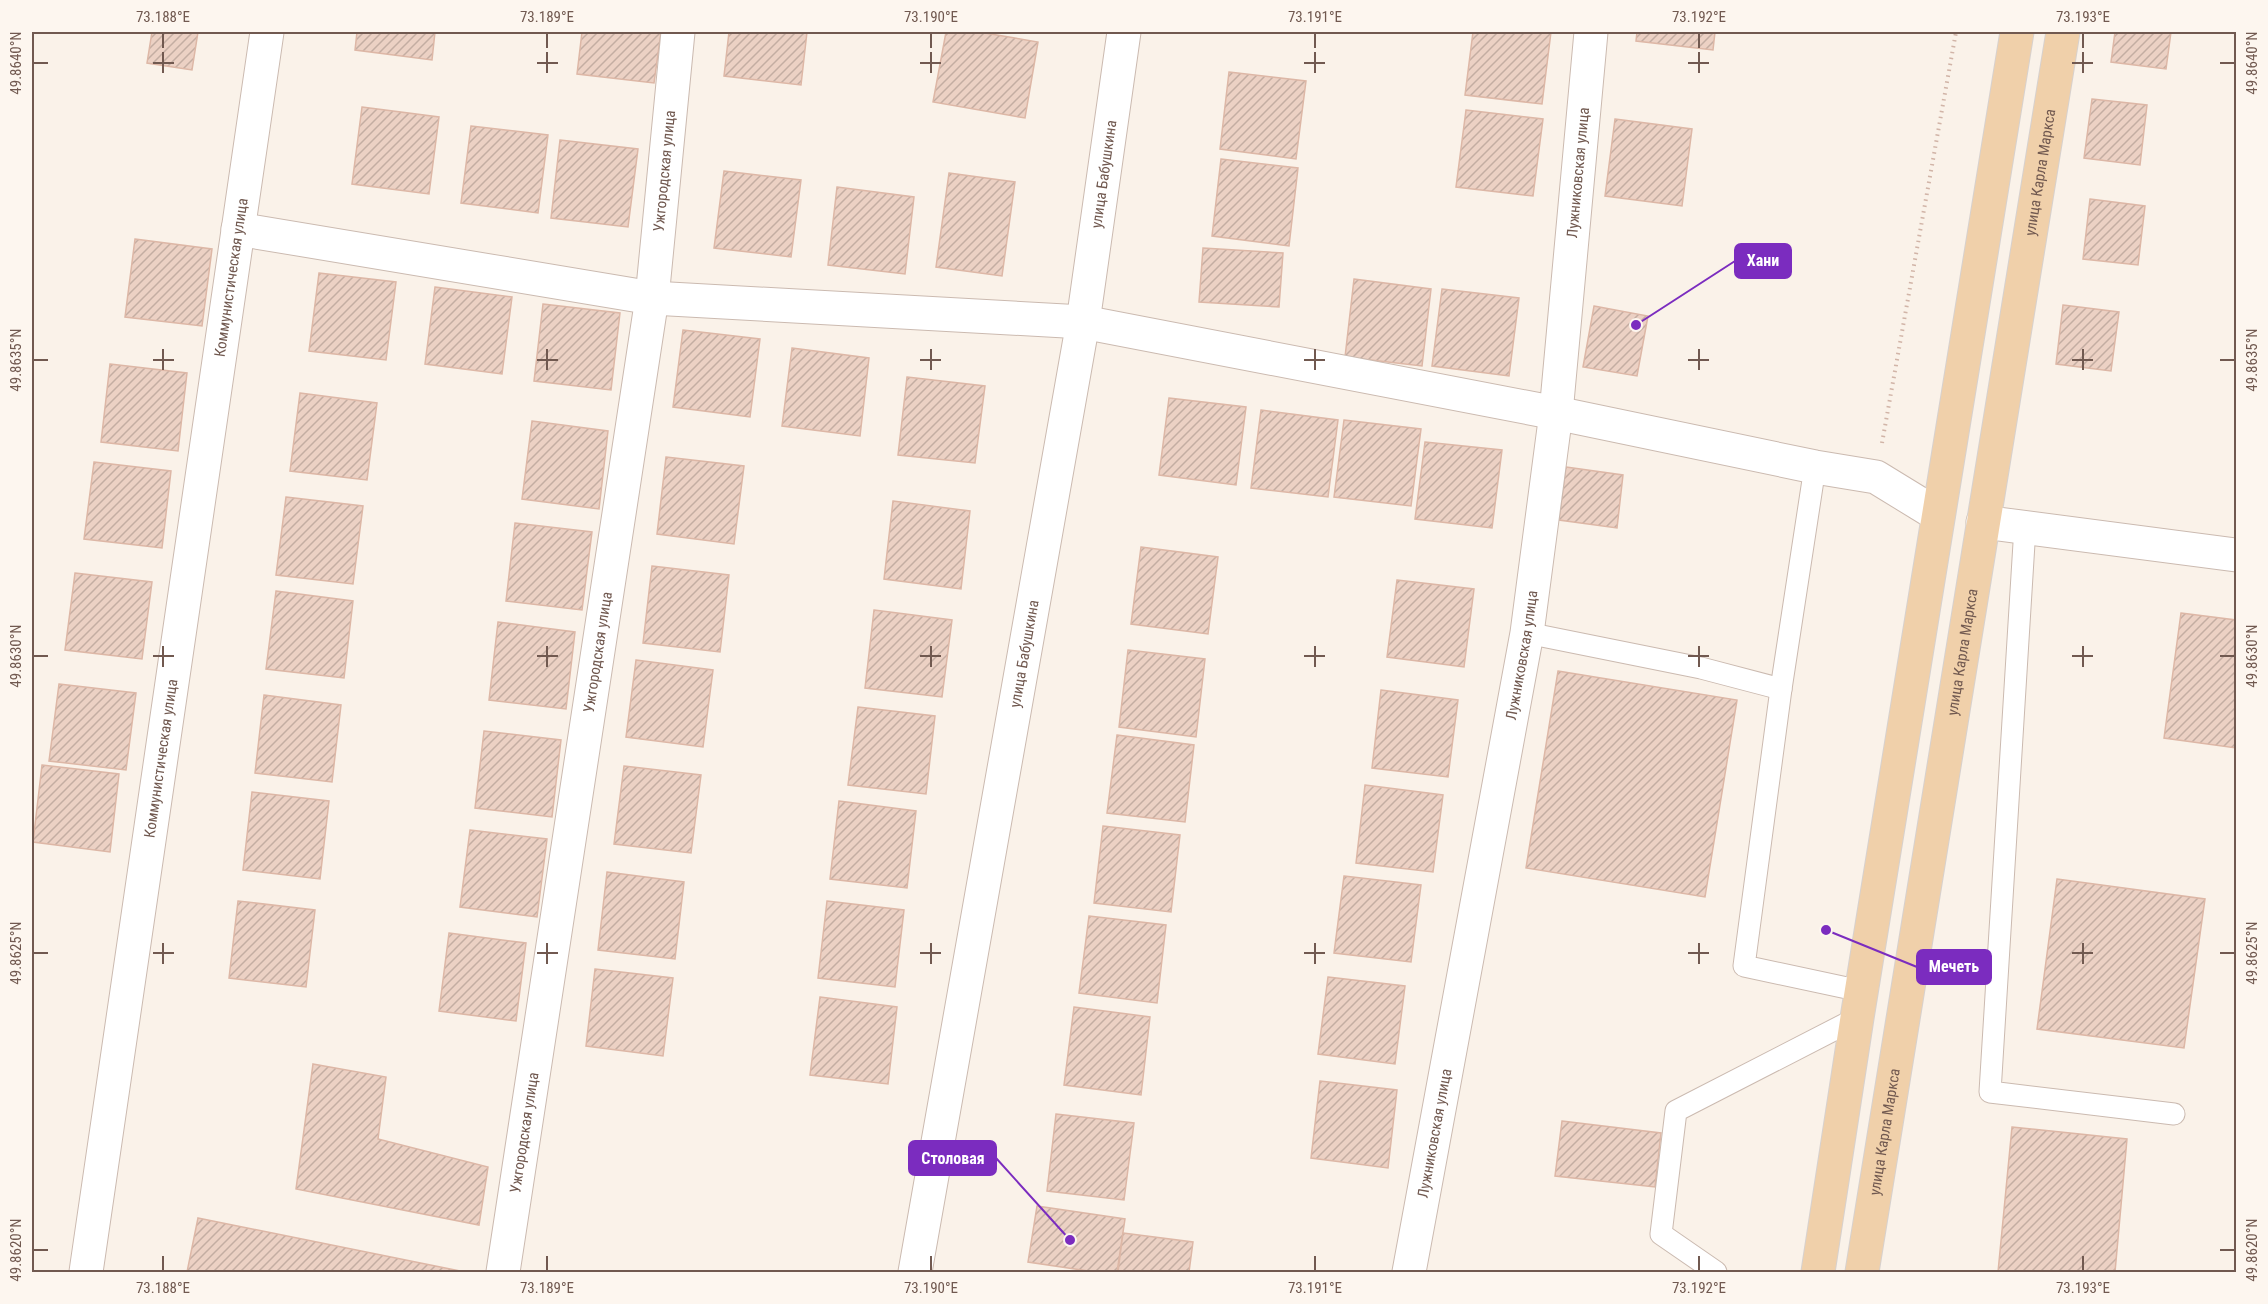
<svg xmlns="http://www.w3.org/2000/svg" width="2268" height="1304" font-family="'Roboto Condensed',sans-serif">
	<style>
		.building { fill: url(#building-hatch); stroke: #ddb7a6; stroke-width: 1.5 }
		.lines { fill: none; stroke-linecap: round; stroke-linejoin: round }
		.service-casing { stroke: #cbbab0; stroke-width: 23 }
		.minor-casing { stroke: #cbbab0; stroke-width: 35 }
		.tertiary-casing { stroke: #cbbab0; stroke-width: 35 }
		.primary-casing { stroke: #d7d1ce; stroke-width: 35 }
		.path { stroke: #d1b4a7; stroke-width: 4; stroke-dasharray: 1.5 4.5; stroke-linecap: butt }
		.service { stroke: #fff; stroke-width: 21 }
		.minor { stroke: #fff; stroke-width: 33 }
		.tertiary { stroke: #fff; stroke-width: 33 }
		.primary { stroke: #f0d0aa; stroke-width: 33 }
		.ticks { fill: none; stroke: #715950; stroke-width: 2 }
		.labels { text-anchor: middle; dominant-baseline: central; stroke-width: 5; stroke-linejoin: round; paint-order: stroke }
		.street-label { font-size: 15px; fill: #715950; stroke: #fdf6ef }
		.leader { fill: none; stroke: #7b2cbf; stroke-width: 2 }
		.callout-dot { fill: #7b2cbf; stroke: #fdf6ef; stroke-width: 2 }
		.callout { fill: #7b2cbf; stroke: #7b2cbf; stroke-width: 2 }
		.callout-label { font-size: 16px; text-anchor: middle; font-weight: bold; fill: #fff }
		.neatline { fill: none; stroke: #715950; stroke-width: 2 }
		.ticks-label { font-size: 15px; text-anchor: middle; fill: #715950 }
	</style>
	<defs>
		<pattern id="building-hatch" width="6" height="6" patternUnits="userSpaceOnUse" patternTransform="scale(1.5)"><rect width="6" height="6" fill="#ecd1c4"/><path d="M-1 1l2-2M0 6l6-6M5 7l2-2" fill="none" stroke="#c4ada2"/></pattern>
	</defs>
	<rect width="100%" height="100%" fill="#faf2e9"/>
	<g class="building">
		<path d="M152,32H198L192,70L147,63Z"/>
		<path d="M357,32H435L432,60L355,50Z"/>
		<path d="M582,32H661L654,83L577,74Z"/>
		<path d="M729,32H807L801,85L724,76Z"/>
		<path d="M946,32H979L1038,42L1025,118L933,102Z"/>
		<path d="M1473,32H1551L1542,104L1465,95Z"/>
		<path d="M1637,32H1715L1713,50L1636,41Z"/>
		<path d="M2115,32H2171L2166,69L2111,62Z"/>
		<path d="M1229,72L1306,81L1296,159L1220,149Z"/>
		<path d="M2092,99L2147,105L2140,165L2084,158Z"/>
		<path d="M362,107L439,117L429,194L352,184Z"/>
		<path d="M1466,110L1543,119L1533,196L1456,187Z"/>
		<path d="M1615,119L1692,129L1682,206L1605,196Z"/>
		<path d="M471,126L548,135L538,213L461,203Z"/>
		<path d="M560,140L638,149L628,227L551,218Z"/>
		<path d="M1221,159L1298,168L1289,246L1212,236Z"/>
		<path d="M724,171L801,180L791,257L714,248Z"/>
		<path d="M949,173L1015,182L1002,276L936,267Z"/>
		<path d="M837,187L914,197L905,274L828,265Z"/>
		<path d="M2090,199L2145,206L2138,265L2083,259Z"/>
		<path d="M135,239L212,249L202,326L125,317Z"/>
		<path d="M1203,248L1283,253L1279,307L1199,302Z"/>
		<path d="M319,273L396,282L386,360L309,351Z"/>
		<path d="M1354,279L1431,289L1422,366L1345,357Z"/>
		<path d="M435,287L512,297L502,374L425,364Z"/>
		<path d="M1442,289L1519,298L1509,376L1432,366Z"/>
		<path d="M543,304L620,313L611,390L534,381Z"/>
		<path d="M2063,305L2119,312L2111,371L2056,364Z"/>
		<path d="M1594,306L1648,316L1637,376L1583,367Z"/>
		<path d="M683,330L760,339L750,417L673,407Z"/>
		<path d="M792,348L869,358L860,436L782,426Z"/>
		<path d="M110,364L187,373L178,451L101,442Z"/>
		<path d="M907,377L985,386L975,463L898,455Z"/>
		<path d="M300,393L377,403L367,480L290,471Z"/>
		<path d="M1169,398L1246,407L1236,485L1159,475Z"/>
		<path d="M1261,410L1338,420L1328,497L1251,488Z"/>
		<path d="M1344,420L1421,429L1411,506L1334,497Z"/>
		<path d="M532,421L608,431L599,509L522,499Z"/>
		<path d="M1425,442L1502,450L1492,528L1415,519Z"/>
		<path d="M666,457L744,466L734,544L657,534Z"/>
		<path d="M94,462L171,471L162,548L84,539Z"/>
		<path d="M1566,467L1623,475L1617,528L1559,520Z"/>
		<path d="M286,497L363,506L353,584L276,575Z"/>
		<path d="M893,501L970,511L961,589L884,579Z"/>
		<path d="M515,523L592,532L582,610L506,601Z"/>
		<path d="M1141,547L1218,557L1208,634L1131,624Z"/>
		<path d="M652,566L729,575L720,652L643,643Z"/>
		<path d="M75,573L152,582L142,659L65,650Z"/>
		<path d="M1397,580L1474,589L1464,667L1387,657Z"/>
		<path d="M276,591L353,601L344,678L266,669Z"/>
		<path d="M874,610L952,620L942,697L865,688Z"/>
		<path d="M2181,613L2236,620V748L2164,738Z"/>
		<path d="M498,622L575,632L566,709L489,700Z"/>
		<path d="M1128,650L1205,659L1196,737L1119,727Z"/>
		<path d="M636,660L713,670L703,747L626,737Z"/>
		<path d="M1558,671L1737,700L1705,897L1526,868Z"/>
		<path d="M59,684L136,693L126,770L49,761Z"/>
		<path d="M1381,690L1458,700L1448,777L1372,768Z"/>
		<path d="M264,695L341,705L332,782L255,773Z"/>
		<path d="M858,707L935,716L926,794L848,785Z"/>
		<path d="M484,731L561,740L552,817L475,808Z"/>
		<path d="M1117,735L1194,745L1185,822L1107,813Z"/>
		<path d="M42,765L119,774L110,852L33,842Z"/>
		<path d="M624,766L701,775L691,853L614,844Z"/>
		<path d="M1365,785L1443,795L1433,872L1356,863Z"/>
		<path d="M252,792L329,801L320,879L243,870Z"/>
		<path d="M839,801L916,811L907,888L830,879Z"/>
		<path d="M1103,826L1180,835L1171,912L1094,903Z"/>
		<path d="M470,830L547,839L537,917L460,907Z"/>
		<path d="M607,872L684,882L675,959L598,950Z"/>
		<path d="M1344,876L1421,885L1411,962L1334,953Z"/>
		<path d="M2057,879L2205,899L2184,1048L2037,1029Z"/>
		<path d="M238,901L315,910L306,987L229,978Z"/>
		<path d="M827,901L904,910L895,987L818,978Z"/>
		<path d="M1089,916L1166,925L1157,1003L1079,993Z"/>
		<path d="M449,933L526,943L516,1021L439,1011Z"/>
		<path d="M595,969L673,978L663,1056L586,1046Z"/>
		<path d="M1328,977L1405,986L1395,1064L1318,1054Z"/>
		<path d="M820,997L897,1007L888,1084L810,1075Z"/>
		<path d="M1074,1007L1150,1017L1141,1095L1064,1085Z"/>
		<path d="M313,1064L386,1077L378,1139L488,1167L479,1225L296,1189Z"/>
		<path d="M1320,1081L1397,1090L1388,1168L1311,1158Z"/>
		<path d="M1056,1114L1134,1123L1124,1200L1047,1191Z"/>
		<path d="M1562,1121L1661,1133L1655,1187L1555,1176Z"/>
		<path d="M2012,1127L2127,1139L2115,1272H1998Z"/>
		<path d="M1037,1206L1125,1219L1117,1272H1095L1028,1262Z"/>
		<path d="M198,1218L465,1272H187Z"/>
		<path d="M1123,1233L1193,1242L1189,1272H1118Z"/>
	</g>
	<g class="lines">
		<g class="service-casing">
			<g id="service">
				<path d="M1815,467L1781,689L1744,966L1861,991"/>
				<path d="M2025,527L1990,1092L2174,1114"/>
				<path d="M1527,633L1701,668L1781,689"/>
				<path d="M1716,1272L1661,1234L1676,1111L1857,1018"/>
			</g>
		</g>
		<g class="minor-casing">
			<g id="minor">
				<path d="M238,229L652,298L1083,322L1556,413L1815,467L1876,477L1938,515"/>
				<path d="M1983,522L2236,555"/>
				<path id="s1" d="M86,1272L267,32"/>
				<path id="s2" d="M503,1272L652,298L678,32"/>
				<path id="s3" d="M1409,1272L1527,633L1556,413L1591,32"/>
			</g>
		</g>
		<g class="tertiary-casing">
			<g id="tertiary">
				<path id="s4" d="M915,1272L1083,322L1124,32"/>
			</g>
		</g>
		<g class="primary-casing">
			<g id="primary">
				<path d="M1818,1272L1857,1018L2017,32"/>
				<path id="s5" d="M1862,1272L2063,32"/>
			</g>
		</g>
		<path class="path" d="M1882,443L1956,32"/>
		<use href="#service" class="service"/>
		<use href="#minor" class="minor"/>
		<use href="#tertiary" class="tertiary"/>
		<use href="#primary" class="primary"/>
	</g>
	<path class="ticks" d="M163,33V48M547,33V48M931,33V48M1315,33V48M1699,33V48M2083,33V48M163,52V73M547,52V73M931,52V73M1315,52V73M1699,52V73M2083,52V73M33,63H48M153,63H174M537,63H558M920,63H941M1304,63H1325M1688,63H1709M2072,63H2093M2220,63H2235M163,349V370M547,349V370M931,349V370M1315,349V370M1699,349V370M2083,349V370M33,360H48M153,360H174M537,360H558M920,360H941M1304,360H1325M1688,360H1709M2072,360H2093M2220,360H2235M163,646V667M547,646V667M931,646V667M1315,646V667M1699,646V667M2083,646V667M33,656H48M153,656H174M537,656H558M920,656H941M1304,656H1325M1688,656H1709M2072,656H2093M2220,656H2235M163,943V964M547,943V964M931,943V964M1315,943V964M1699,943V964M2083,943V964M33,953H48M153,953H174M537,953H558M920,953H941M1304,953H1325M1688,953H1709M2072,953H2093M2220,953H2235M33,1250H48M2220,1250H2235M163,1256V1271M547,1256V1271M931,1256V1271M1315,1256V1271M1699,1256V1271M2083,1256V1271"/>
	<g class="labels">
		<g class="street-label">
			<text stroke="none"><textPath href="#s2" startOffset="1113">Ужгородская улица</textPath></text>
			<text stroke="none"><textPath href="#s5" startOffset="1114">улица Карла Маркса</textPath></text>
			<text stroke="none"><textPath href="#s4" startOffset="1114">улица Бабушкина</textPath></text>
			<text stroke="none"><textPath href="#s3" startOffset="1113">Лужниковская улица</textPath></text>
			<text stroke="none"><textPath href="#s1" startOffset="1005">Коммунистическая улица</textPath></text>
			<text stroke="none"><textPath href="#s5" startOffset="628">улица Карла Маркса</textPath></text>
			<text stroke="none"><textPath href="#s2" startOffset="627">Ужгородская улица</textPath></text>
			<text stroke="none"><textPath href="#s4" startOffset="628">улица Бабушкина</textPath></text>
			<text stroke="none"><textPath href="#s3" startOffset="627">Лужниковская улица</textPath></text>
			<text stroke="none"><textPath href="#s1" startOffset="519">Коммунистическая улица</textPath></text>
			<text stroke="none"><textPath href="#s5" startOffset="142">улица Карла Маркса</textPath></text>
			<text stroke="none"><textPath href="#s2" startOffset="141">Ужгородская улица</textPath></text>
			<text stroke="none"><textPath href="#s3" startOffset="141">Лужниковская улица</textPath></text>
		</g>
	</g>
	<path class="leader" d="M1636 325L1735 261M1826 930L1917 967M1070 1240L996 1158"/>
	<g class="callout-dot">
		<circle cx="1636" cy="325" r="6"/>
		<circle cx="1826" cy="930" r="6"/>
		<circle cx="1070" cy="1240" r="6"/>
	</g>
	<g class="callout">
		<rect x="1735" y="244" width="56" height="34" rx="6"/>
		<rect x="1917" y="950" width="74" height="34" rx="6"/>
		<rect x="909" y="1141" width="87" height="34" rx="6"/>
	</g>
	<g class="callout-label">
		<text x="1763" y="266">Хани</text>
		<text x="1954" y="972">Мечеть</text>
		<text x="953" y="1164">Столовая</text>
	</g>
	<rect width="2268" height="1304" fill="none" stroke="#fdf6ef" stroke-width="66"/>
	<rect x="33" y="33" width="2202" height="1238" class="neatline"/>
	<g class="ticks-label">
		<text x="163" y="22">73.188°E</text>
		<text x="547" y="22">73.189°E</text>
		<text x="931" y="22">73.190°E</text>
		<text x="1315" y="22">73.191°E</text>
		<text x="1699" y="22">73.192°E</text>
		<text x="2083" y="22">73.193°E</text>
		<text transform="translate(16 63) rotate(-90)" y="5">49.8640°N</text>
		<text transform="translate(2252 63) rotate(-90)" y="5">49.8640°N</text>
		<text transform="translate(16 360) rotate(-90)" y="5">49.8635°N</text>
		<text transform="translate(2252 360) rotate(-90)" y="5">49.8635°N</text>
		<text transform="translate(16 656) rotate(-90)" y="5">49.8630°N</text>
		<text transform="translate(2252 656) rotate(-90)" y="5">49.8630°N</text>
		<text transform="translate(16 953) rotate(-90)" y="5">49.8625°N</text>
		<text transform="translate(2252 953) rotate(-90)" y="5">49.8625°N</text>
		<text transform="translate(16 1250) rotate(-90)" y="5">49.8620°N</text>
		<text transform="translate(2252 1250) rotate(-90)" y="5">49.8620°N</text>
		<text x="163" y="1293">73.188°E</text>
		<text x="547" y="1293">73.189°E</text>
		<text x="931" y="1293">73.190°E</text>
		<text x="1315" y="1293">73.191°E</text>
		<text x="1699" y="1293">73.192°E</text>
		<text x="2083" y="1293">73.193°E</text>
	</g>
</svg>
